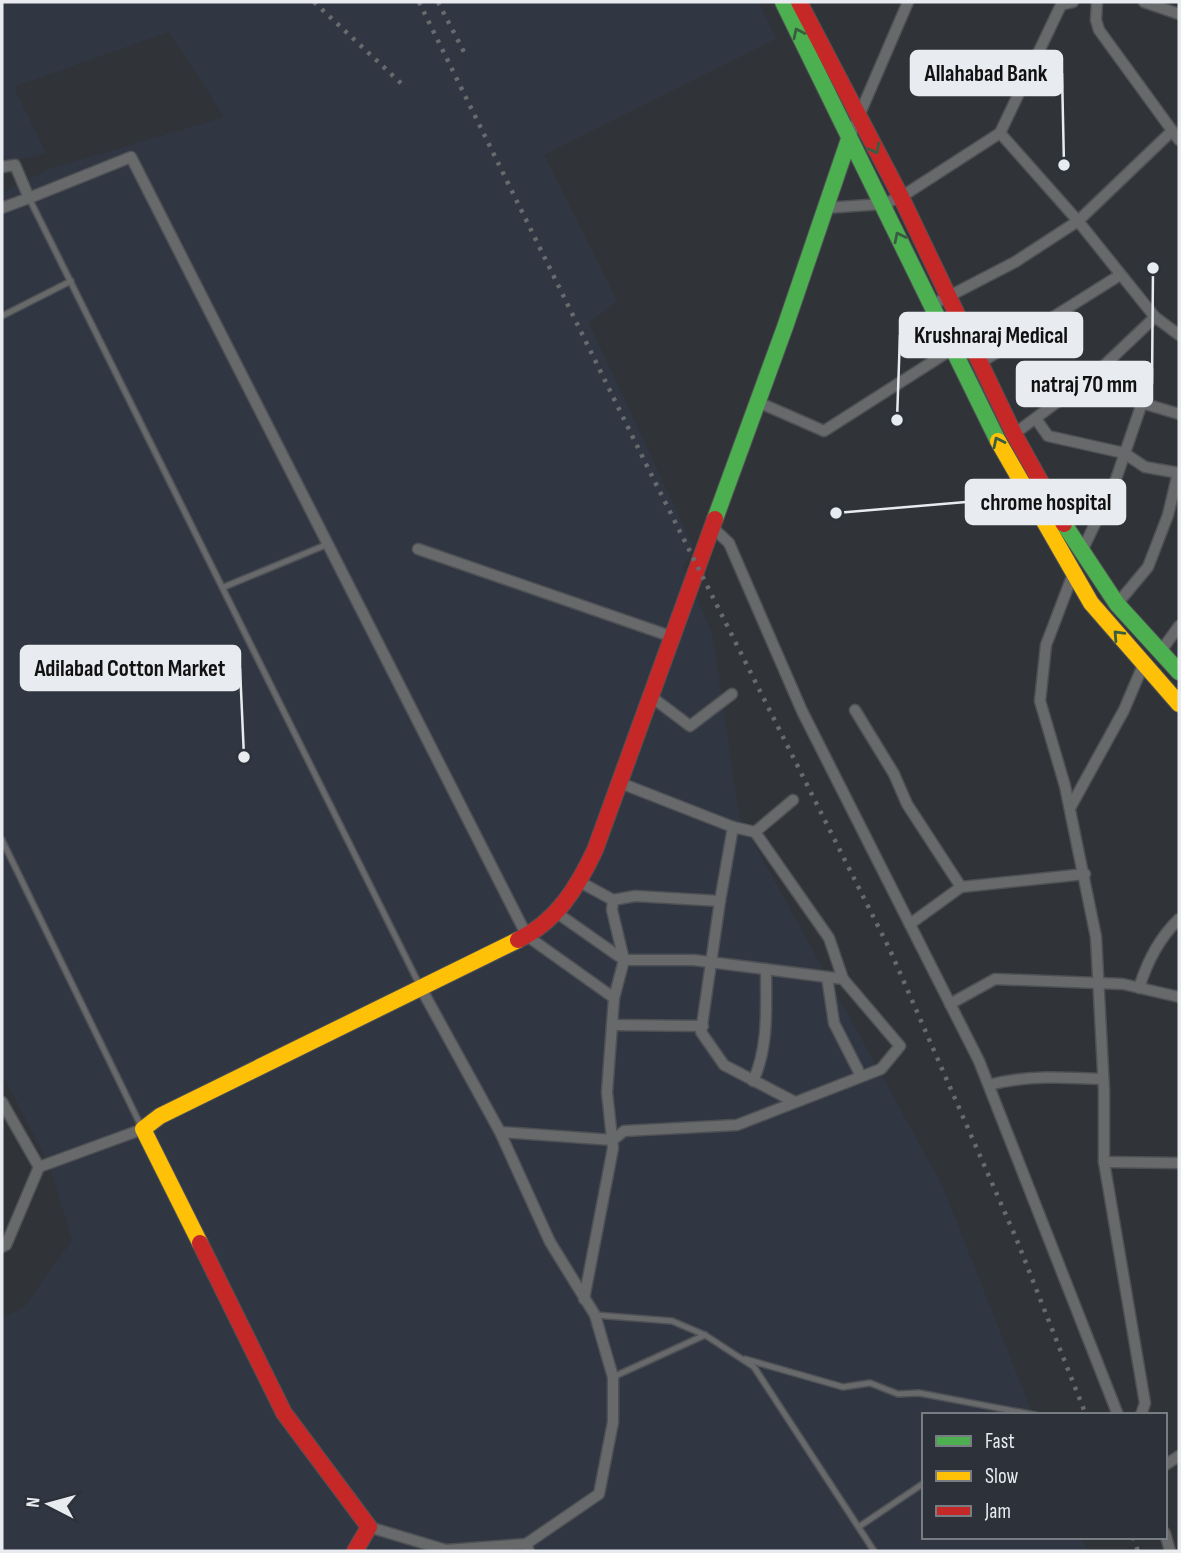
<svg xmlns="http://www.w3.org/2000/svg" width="1181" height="1553" font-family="'Sofia Sans Condensed',sans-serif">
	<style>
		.built { fill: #303743 }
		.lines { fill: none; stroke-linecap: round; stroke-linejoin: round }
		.lane-casing { stroke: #4e5054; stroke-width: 8 }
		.street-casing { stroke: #4e5054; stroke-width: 13 }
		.fast-casing { stroke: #4e5054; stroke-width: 18 }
		.slow-casing { stroke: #4e5054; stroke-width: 18 }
		.jam-casing { stroke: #4e5054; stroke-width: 18 }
		.lane { stroke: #67696b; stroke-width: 5 }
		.street { stroke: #67696b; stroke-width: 10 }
		.fast { stroke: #4caf50; stroke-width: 16 }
		.slow { stroke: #ffc107; stroke-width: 16 }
		.jam { stroke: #c62828; stroke-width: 16 }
		.rail { stroke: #696a6d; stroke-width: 4.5; stroke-dasharray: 3.5 7; stroke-linecap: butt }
		.oneway { stroke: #385e42 }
		.leader { fill: none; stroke: #e8ebf0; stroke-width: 2.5 }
		.callout-dot { fill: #e8ebf0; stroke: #2d323a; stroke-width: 2.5 }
		.callout { fill: #e8ebf0; stroke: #e8ebf0; stroke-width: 2.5 }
		.callout-label { font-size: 23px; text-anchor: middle; font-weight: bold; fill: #111 }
	</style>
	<rect width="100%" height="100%" fill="#303337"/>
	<path class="built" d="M2,2H758L776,39L544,155L617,301L589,323L694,548L683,568L712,632L739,816L942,1185L1033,1415H924V1537H1081L1087,1551H2V1319L25,1306L72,1240L49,1164L2,1074V193L49,169L224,117L169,32L14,87L46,153L2,164Z"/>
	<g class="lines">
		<g class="lane-casing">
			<g id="lane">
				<path d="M29,198L419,984"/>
				<path d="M2,316L71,281"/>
				<path d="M224,587L328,544"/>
				<path d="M2,840L141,1126"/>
				<path d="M595,1315L672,1321L705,1335L754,1367L874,1551"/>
				<path d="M745,1359L843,1387L870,1383L898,1394L919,1393L1035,1415"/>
				<path d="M613,1377L705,1335"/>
				<path d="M860,1526L924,1483"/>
			</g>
		</g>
		<g class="street-casing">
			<g id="street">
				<path d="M1097,2L1096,20L1099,30L1179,140"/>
				<path d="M1144,2L1179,14"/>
				<path d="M1000,133L1078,221L1155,317L1179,335"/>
				<path d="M849,139L908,2"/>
				<path d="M2,167L15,165L29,198L2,208"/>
				<path d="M29,198L131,157L527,936L614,998"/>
				<path d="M825,208L883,204L901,197L1000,133L1061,5L1073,2"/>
				<path d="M932,305L1015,262L1078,221L1172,131"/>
				<path d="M980,363L1120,275"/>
				<path d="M1095,374L1142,403L1179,414"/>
				<path d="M760,403L824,431L954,348"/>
				<path d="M1036,419L1048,436L1124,453L1145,467L1179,473"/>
				<path d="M1014,434L1095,374L1155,317"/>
				<path d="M712,527L729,543L802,711L979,1061L1118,1415"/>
				<path d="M418,549L670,636"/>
				<path d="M1081,553L1115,482L1142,403"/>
				<path d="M1073,574L1046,645L1040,701L1065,786L1096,937L1104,1090V1162L1145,1403L1141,1415"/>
				<path d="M1117,604L1148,567L1168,515L1178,473"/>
				<path d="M1161,651L1179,626"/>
				<path d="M649,695L690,726L732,694"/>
				<path d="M855,710L894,774L907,804L961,887"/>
				<path d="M623,784L733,827"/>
				<path d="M1070,808L1124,710L1144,663"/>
				<path d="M580,882L613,900L635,896L720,901L733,827L755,832L793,800"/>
				<path d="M720,901L701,1032L724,1065L793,1101"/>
				<path d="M557,913L624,960H694L843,979L829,938L755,832"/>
				<path d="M910,924L961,887L1085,874"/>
				<path d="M827,977L834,1023L861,1076"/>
				<path d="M1139,988C1147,962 1160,937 1179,919"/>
				<path d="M422,990L500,1132L550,1242L595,1315L613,1377V1422L599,1494L526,1544"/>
				<path d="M950,1004L995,979L1123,984L1179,997"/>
				<path d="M612,1025L703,1026"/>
				<path d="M753,1081C769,1047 766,1006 766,969"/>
				<path d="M989,1085C1025,1075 1065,1077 1103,1079"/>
				<path d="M2,1102L39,1167L6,1245L2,1247"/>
				<path d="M500,1132L613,1140L624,1131L737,1125L881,1069L900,1046L843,979"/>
				<path d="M1104,1162L1179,1163"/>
				<path d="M39,1167L143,1129"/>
				<path d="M584,1299L613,1148L607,1092L614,998L624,960L612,910L613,900"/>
				<path d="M1165,1465L1179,1456"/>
				<path d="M369,1527L446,1550L526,1544L529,1551"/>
				<path d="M1165,1533L1170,1551"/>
			</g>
		</g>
		<g class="fast-casing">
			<g id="fast">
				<path d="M783,2L998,441"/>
				<path d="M715,519L785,327L849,139"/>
				<path d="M1064,524L1117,604L1179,672"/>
			</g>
		</g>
		<g class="slow-casing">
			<g id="slow">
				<path d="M998,441L1091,603L1179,704"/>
				<path d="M200,1243L143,1129L160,1116L518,940"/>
			</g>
		</g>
		<g class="jam-casing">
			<g id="jam">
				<path d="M799,2L901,197L1014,434L1064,524"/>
				<path d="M518,940C557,921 577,888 595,850L715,519"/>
				<path d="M200,1243L284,1413L369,1527L355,1551"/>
			</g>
		</g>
		<use href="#lane" class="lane"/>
		<use href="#street" class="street"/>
		<use href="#fast" class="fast"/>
		<use href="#slow" class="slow"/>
		<use href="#jam" class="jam"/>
		<g class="rail">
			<path d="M314,2L404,86"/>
			<path d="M419,2L647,466L890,950L1016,1238L1086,1415"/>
			<path d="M438,2L464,52"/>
			<path d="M1133,1537L1138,1551"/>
		</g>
	</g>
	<defs><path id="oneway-chevron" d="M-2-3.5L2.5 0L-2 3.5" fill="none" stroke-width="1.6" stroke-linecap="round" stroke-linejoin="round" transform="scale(1.75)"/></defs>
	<g class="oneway">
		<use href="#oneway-chevron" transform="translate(798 33) rotate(-116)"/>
		<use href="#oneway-chevron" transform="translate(875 149) rotate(62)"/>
		<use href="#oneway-chevron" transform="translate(899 237) rotate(-116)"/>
		<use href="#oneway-chevron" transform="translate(998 442) rotate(-116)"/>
		<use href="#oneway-chevron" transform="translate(1118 635) rotate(-133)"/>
	</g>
	<path class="leader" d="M1064 165L1062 73M897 420L900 335M1153 268L1152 384M836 513L966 502M244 757L240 668"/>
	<g class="callout-dot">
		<circle cx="1064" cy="165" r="7"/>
		<circle cx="897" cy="420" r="7"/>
		<circle cx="1153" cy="268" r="7"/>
		<circle cx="836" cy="513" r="7"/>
		<circle cx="244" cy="757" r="7"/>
	</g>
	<g class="callout">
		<rect x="911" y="51" width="151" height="44" rx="7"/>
		<rect x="900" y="313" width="182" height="44" rx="7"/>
		<rect x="1017" y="362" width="135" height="44" rx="7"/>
		<rect x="966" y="480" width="159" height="44" rx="7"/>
		<rect x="21" y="646" width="219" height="44" rx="7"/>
	</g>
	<g class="callout-label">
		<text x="986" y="81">Allahabad Bank</text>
		<text x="991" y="343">Krushnaraj Medical</text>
		<text x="1084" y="392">natraj 70 mm</text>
		<text x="1046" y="510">chrome hospital</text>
		<text x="130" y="676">Adilabad Cotton Market</text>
	</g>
	<rect width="1181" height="1553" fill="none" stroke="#e8ebf0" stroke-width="7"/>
	<rect x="922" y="1413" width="245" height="126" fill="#2d323a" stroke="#787c83" stroke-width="2"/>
	<rect x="936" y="1436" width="35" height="10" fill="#4caf50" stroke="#787c83" stroke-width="2"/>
	<text x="985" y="1448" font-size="21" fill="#e8ebf0">Fast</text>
	<rect x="936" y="1471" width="35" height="10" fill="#ffc107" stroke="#787c83" stroke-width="2"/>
	<text x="985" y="1483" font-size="21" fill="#e8ebf0">Slow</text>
	<rect x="936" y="1506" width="35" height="10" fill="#c62828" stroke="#787c83" stroke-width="2"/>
	<text x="985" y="1518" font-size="21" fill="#e8ebf0">Jam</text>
	<g transform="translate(49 1504) rotate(276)" stroke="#2d323a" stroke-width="5" paint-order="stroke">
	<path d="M0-5L12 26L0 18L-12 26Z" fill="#e8ebf0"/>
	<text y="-10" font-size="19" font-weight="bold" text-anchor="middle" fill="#e8ebf0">N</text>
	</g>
</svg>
